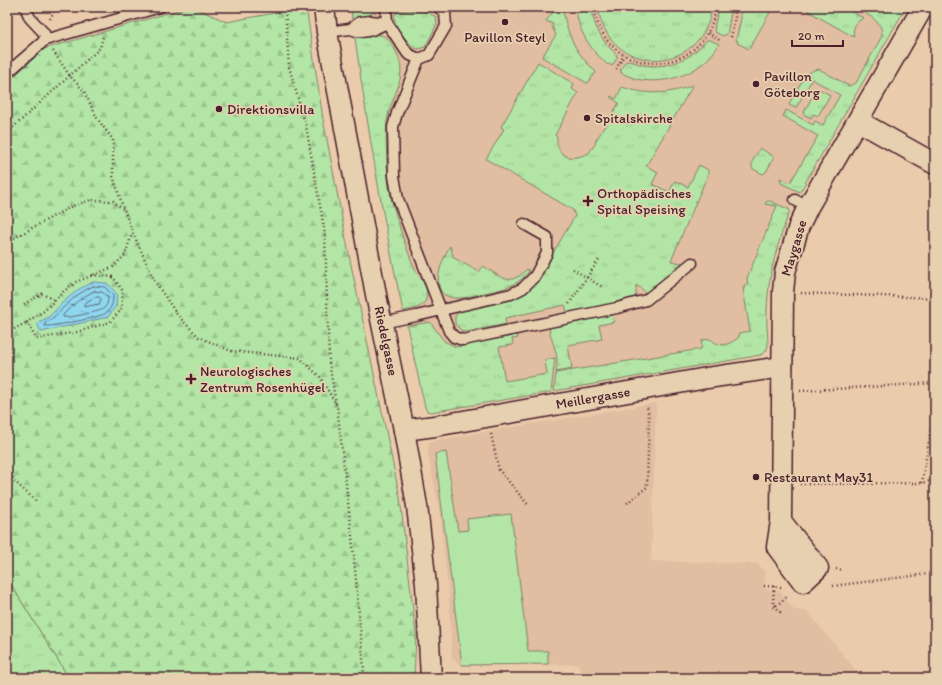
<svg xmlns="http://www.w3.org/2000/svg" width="942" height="685" font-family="Itim,sans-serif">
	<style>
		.built { fill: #e1bda1 }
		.grass { fill: url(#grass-tufts); stroke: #7e8268 }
		.forest { fill: url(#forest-firs); stroke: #7e8268 }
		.pitch { fill: #b3e6a6; stroke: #7e8268 }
		.water { fill: url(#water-ripples); stroke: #738da1 }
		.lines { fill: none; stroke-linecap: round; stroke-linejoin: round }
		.shore { stroke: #656979; stroke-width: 1 }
		.service-casing { stroke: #4a1f2b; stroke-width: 13 }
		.minor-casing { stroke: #4a1f2b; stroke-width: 23 }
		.path { stroke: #4a1f2b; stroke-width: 2.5; stroke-dasharray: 1 3; stroke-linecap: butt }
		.service { stroke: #e7d0b0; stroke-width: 10 }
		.minor { stroke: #e7d0b0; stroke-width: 20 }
		.poi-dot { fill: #4a1f2b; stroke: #e7d0b0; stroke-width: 1.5 }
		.labels { text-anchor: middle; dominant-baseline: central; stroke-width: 3.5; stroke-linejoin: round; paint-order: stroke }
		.poi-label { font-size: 14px; fill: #4a1f2b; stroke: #e7d0b0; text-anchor: start }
		.street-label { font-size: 14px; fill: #4a1f2b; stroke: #e7d0b0 }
	</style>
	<defs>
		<pattern id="grass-tufts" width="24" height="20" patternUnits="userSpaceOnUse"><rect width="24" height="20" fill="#b3e6a6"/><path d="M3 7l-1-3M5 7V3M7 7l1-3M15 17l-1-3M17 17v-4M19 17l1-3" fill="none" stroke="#9bc58f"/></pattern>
		<pattern id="forest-firs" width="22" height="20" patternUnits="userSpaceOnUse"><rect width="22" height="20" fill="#b3e6a6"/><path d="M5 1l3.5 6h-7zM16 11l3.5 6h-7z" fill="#9bc58f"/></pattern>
		<pattern id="water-ripples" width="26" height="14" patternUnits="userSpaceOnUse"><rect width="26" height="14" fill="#8ed7ef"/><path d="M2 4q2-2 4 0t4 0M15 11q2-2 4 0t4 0" fill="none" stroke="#7cb8cd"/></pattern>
	</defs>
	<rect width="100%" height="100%" fill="#eacbac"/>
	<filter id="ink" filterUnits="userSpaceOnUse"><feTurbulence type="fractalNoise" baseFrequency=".025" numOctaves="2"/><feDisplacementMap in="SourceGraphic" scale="8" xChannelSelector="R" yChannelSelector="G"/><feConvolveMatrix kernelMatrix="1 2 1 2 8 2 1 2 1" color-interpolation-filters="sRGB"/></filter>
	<g filter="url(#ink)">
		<g class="built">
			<path d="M351,7H906L790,210L777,244L770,279L767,309L768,346L766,351L761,355L431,412L427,411L425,407L395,274L367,120Z"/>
			<path d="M656,403L651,561L758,564L765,572L764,589L779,591L794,610L807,611L862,678H582L578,664L462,666L452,659L449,597L440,513L428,453L429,444L437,440Z"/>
		</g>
		<g class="grass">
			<path d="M351,7H376C373,17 361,19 352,19Z"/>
			<path d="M576,7H591C594,27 602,42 617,55V58L612,66L609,64L608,65C590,49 578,32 576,7Z"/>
			<path d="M598,7H712C703,77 607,77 598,7Z"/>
			<path d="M719,7H730V18L727,35L725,34L723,36L715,32C713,27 718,14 719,7Z"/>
			<path d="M741,7H773L749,49L737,43L738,41L736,40L741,19Z"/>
			<path d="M810,7H843L863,18C855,23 852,28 854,37L808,11Z"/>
			<path d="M853,7H906L800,192L781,183L780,178L790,183L818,136L783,116L786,110L813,125L815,121L823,125L840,95L812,79L796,108L789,105C792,97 804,75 812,71C815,69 818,69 821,70L849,86L856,83L882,36C883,19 865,14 853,7Z"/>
			<path d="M408,10L427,12L436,17L437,24L425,47L418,49L414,48C406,39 392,27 395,14L402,11Z"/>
			<path d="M559,10L563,11C568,37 576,53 596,72L588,83H587L542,57L556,35L552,26L553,24L546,21L552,13Z"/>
			<path d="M376,34C384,35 389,39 393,46C412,77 391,93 387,121C385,140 387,160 388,179C390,200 397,218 403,238C407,248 410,259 415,269C419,278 430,288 426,299C423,309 411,309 403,311C383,221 368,129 355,38Z"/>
			<path d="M707,40H710L719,44C704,72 668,86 636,79C631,77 626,75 621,73L622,72L620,71L625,62C631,60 637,64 643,65C670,69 689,60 707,40Z"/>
			<path d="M538,62L574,84L572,89L578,93L555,135L557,137C556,156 570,162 586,154H588L596,143L595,142L619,103L610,97L611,96L616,99L622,87C646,95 669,95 693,85L646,166L658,172L652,184L669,192L675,181L688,187L699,165L708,170V174L671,261L682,263L667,277L646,293L642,289L636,285V295L632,300L568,315L565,305L505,318L506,324L466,332L462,331L455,324V316L458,313L463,310L511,300L525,293L537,280L575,216L573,210L486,159L504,129L501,127Z"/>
			<path d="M817,88L830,95L818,116L813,114L811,118L803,114Z"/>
			<path d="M760,148L774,157L766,172L763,174L753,169C749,162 757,155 760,148Z"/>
			<path d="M767,201H770L790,210C778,242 768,274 767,309C766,321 768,334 768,346L766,351L761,355L554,391L556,373L701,349L702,340L711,339C719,348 729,345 738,338L740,333L750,331L743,288H745L744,285L748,284L747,278L777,206L765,204Z"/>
			<path d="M450,246L454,258L479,272L483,266C502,277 509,288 527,269L529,271C516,288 501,289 480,294C474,295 466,298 459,298C426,299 440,263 450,246Z"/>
			<path d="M612,315L614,322L599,325L602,339L568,345L572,369L556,372C560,354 552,345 549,328Z"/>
			<path d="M430,322L444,341L456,347L517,335L518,338L512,339L513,345L499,347L505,381L547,374L545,360L555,358L551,392L431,412L427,411L425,407L407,326Z"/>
			<path d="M7,578L69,678H7Z"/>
		</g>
		<path class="forest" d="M189,7H193L227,22L306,7L323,119L350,260L400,498L416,635L414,678H69L7,578V83L44,49Z"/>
		<path class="pitch" d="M446,452L458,531L468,530L467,519L511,514L528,651H548V664L462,665L435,454Z"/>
		<path class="water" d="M93,282L107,283L117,294L116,306L108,317L41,332L37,323L50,316L62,303L79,289Z"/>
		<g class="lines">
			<g class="shore">
				<path d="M93,286L105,287L113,296C113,302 112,308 106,313C102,317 51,327 45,326V323C53,319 58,313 64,307C73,298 82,291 93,286Z"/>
				<path d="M94,291L102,292L108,297C108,302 107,306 103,309C99,312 68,318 63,317V315C72,305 82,297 94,291Z"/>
				<path d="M95,297H99L101,299L99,304L84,307V304Z"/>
			</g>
			<g class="service-casing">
				<g id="service">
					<path d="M25,7L30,18L44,33L45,40"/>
					<path d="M386,7L387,23L408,54L419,59L429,55L446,26L445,13L438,7"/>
					<path d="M327,32L350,29L360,22L371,21L387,23C372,30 366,35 350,29"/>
					<path d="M419,59L397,113L393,127L394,176L398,199L449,331L454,337L463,340L617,308L646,300L692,263"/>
					<path d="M7,73L45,40L160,7"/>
					<path d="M795,200L808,207"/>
					<path d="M382,323L416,316L511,294L523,288L535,276L547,253V237L524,224"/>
				</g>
			</g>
			<g class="minor-casing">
				<g id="minor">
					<path d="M324,7L327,32L377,300L404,430L417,506L426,585L431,678"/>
					<path d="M858,121L935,164"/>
					<path d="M404,430L435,426L707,378L782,367"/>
					<path d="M781,521L818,568L803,582L777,547L781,521L783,292L785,272L793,246L799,226L808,207L923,7"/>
				</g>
			</g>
			<g class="path">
				<path d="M285,7L289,67L306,126L325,234L329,362L336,404"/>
				<path d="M594,7C604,82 706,81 716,7"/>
				<path d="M50,19L56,7"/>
				<path d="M708,33L721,41"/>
				<path d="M731,37L735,18V7"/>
				<path d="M53,51L70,76L84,91L97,118L113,140V176L124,210L133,233L154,280L178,316L199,337L231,351L300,358L320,377L337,406L352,536L364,669L363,678"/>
				<path d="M616,69L624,55"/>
				<path d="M7,133L100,48L103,37"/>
				<path d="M7,242L72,206L91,200L113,201L124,210"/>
				<path d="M573,269L602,287"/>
				<path d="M92,275L113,277L123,291L121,310L110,322L77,332L36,339L27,322L44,311L63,292L76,282L113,267L125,255L132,234"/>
				<path d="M801,293L935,298"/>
				<path d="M24,304L42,294L55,300"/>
				<path d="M569,304L600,258"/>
				<path d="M7,333L27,322"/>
				<path d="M800,391L935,383"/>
				<path d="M491,434L499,470L529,506"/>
				<path d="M7,467L15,482L36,501"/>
				<path d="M922,483L935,403"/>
				<path d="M800,484L921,483L935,480"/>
				<path d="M627,503L647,487L649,418L647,406"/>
				<path d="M836,569L844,570"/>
				<path d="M764,586L781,587"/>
				<path d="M774,586L773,603L780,612L778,614"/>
				<path d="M833,586L935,573"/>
				<path d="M773,608L788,596"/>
			</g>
			<use href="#service" class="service"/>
			<use href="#minor" class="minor"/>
		</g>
	</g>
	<g class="poi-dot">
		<circle cx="505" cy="22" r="4"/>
		<circle cx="756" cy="84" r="4"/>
		<circle cx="219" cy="109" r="4"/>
		<circle cx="587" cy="118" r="4"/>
		<path d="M586 195h4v4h4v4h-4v4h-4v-4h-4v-4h4z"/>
		<path d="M189 373h4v4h4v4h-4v4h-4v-4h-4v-4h4z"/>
		<circle cx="756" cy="477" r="4"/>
	</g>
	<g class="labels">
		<g class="poi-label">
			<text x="505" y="37" text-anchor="middle">Pavillon Steyl</text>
			<text x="764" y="76">Pavillon<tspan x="764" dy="16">Göteborg</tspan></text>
			<text x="227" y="109">Direktionsvilla</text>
			<text x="595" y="118">Spitalskirche</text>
			<text x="597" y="193">Orthopädisches<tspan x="597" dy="16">Spital Speising</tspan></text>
			<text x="200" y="371">Neurologisches<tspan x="200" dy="16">Zentrum Rosenhügel</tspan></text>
			<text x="764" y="477">Restaurant May31</text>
		</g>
		<g class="street-label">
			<text transform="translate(794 248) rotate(-73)">Maygasse</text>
			<text transform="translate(386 341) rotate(78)">Riedelgasse</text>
			<text transform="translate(593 398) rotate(-10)">Meillergasse</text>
		</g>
	</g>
	<rect width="942" height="685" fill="none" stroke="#e7d0b0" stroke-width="24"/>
	<rect x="12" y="12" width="918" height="661" fill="none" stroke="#4a1f2b" stroke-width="1.5" filter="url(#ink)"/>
	<path d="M792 40v6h51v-6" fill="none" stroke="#4a1f2b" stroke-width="2"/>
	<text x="798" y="40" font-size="12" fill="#4a1f2b" stroke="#e7d0b0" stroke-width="3" paint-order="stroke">20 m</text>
</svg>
